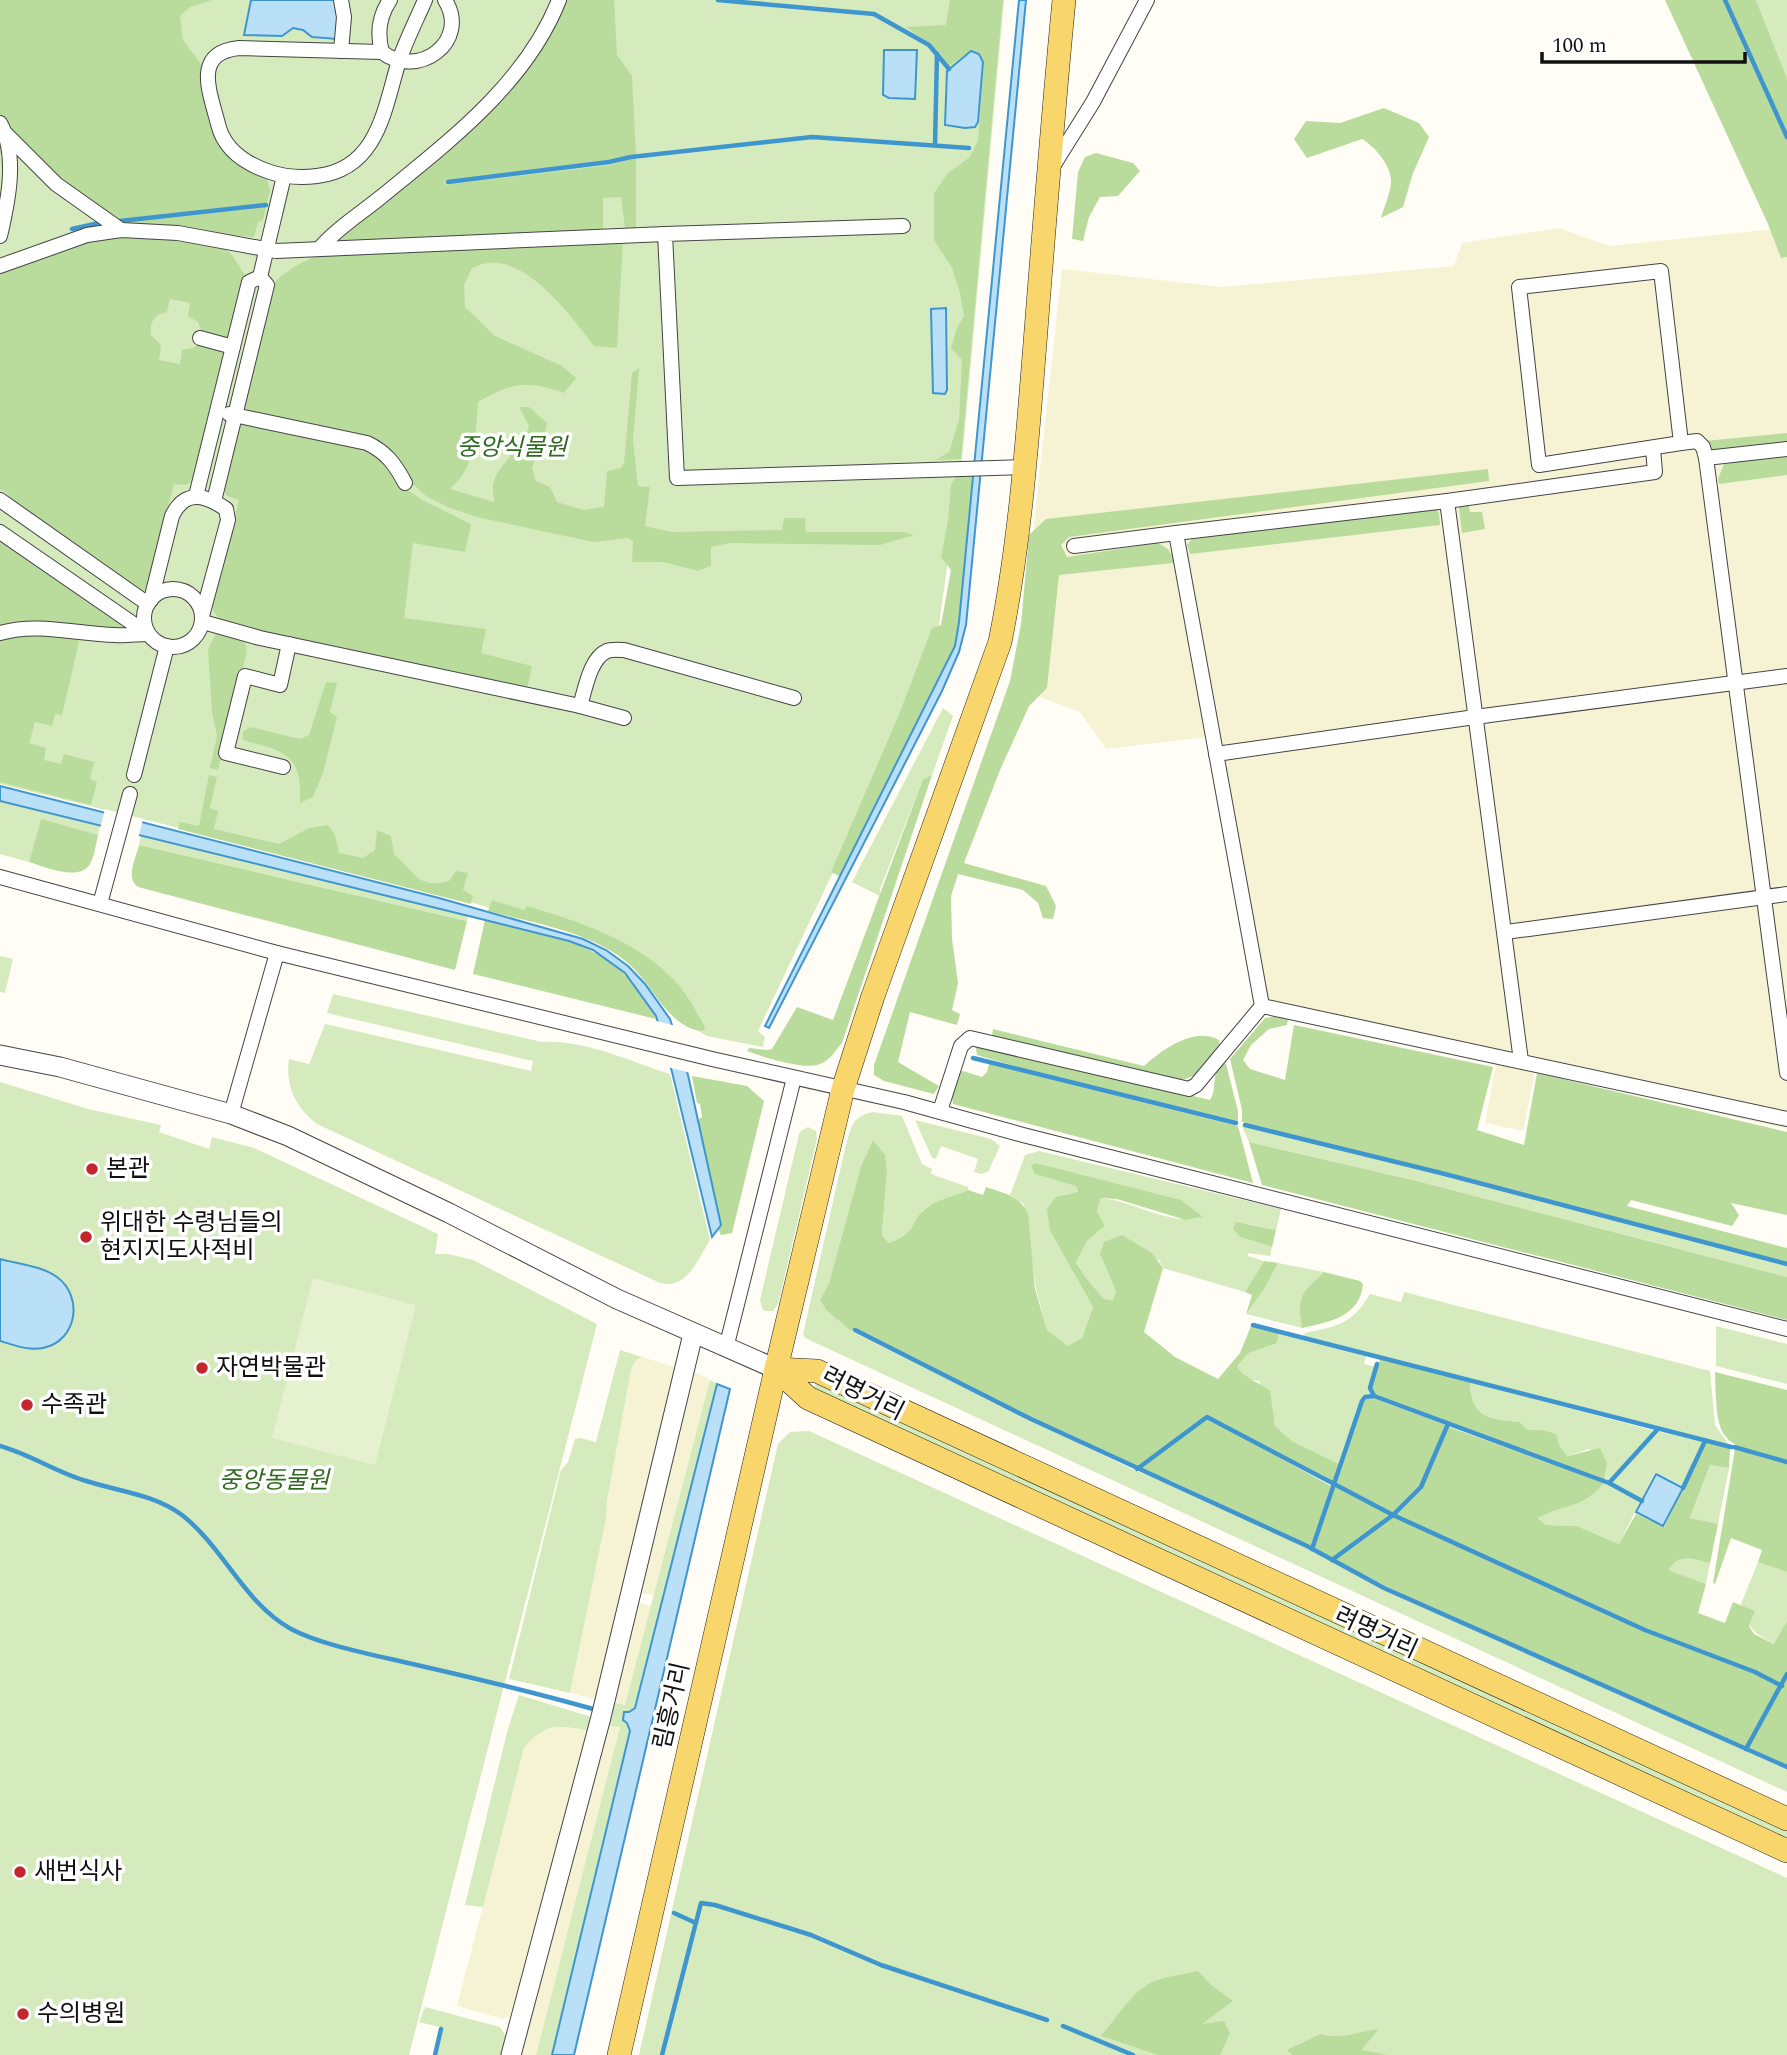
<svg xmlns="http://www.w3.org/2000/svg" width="1787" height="2055" font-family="Spectral,'Noto Sans KR',serif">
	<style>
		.farmland { fill: #f6f3d4 }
		.green { fill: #d5ebbd }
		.forest { fill: #b9dc9c }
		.pitch { fill: #e6f2cf }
		.water { fill: #b9e0f7; stroke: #3f96cf; stroke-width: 2 }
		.pier { fill: #fffdf5 }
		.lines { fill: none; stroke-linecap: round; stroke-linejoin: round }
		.stream { stroke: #3f96cf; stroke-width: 4.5 }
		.minor-casing { stroke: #444; stroke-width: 16 }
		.tertiary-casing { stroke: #444; stroke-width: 21 }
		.primary-casing { stroke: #222; stroke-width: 24 }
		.minor { stroke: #fff; stroke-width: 14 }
		.tertiary { stroke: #fff; stroke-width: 19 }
		.primary { stroke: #f9d66b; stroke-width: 23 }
		.poi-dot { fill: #c4262e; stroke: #fff; stroke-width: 2.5 }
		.labels { text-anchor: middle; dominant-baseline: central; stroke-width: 7; stroke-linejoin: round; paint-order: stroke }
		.park-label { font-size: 24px; font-style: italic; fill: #2f6b1f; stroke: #fff }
		.poi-label { font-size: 24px; fill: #111; stroke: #fff; text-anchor: start }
		.street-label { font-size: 24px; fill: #111; stroke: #fff }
	</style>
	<rect width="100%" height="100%" fill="#fffdf5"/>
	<g class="farmland">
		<path d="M1559,228L1609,246L1774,229L1787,235V1129L1535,1071L1523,1131L1485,1123L1496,1065L1282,1016L1265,1003L1207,737L1106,749L1080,712L1016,688L1062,269L1222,287L1454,266L1462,243Z"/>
		<path d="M642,1357L675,1367L598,1694L594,1699L570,1693L606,1519L607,1501L631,1370L636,1360Z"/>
		<path d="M695,1372L710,1380L654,1596L641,1593Z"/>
		<path d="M639,1603L651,1606L625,1706L615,1703Z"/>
		<path d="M561,1726L592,1731L513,2015L503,2019L457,2006L524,1748L536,1732Z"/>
		<path d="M609,1726L620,1727L536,2055H518Z"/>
	</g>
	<g class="green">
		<path d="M0,0H1004L962,460L939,624L935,643L850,836L758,1031L765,1037L763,1047L707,1036L680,1020L628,962L606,946L583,936L420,887L0,784Z"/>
		<path d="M1756,0H1787V78Z"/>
		<path d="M943,708L953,716L932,775L923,779L880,889V896L852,882Z"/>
		<path d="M0,801L100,826L98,835L41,820L29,862L0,854Z"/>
		<path d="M141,836L468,915L467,921L139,845Z"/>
		<path d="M0,956L13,959L5,993L0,992Z"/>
		<path d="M333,994L542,1042C587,1040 628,1061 670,1074L710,1240C698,1259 687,1290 660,1283L317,1124C296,1108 285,1086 289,1059L309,1064L325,1024L531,1071L533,1061L327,1013Z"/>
		<path d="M0,1082L88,1109L161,1125L159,1132L209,1149L212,1137L254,1148L438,1234L435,1254H448L473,1260L597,1324L409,2055H0Z"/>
		<path d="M873,1112L902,1116L922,1164L932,1169L931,1174L968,1187V1190L933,1204L923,1210L908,1236L889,1243L882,1235L887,1170L885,1156L873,1140L861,1166L829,1283L820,1300L826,1310L851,1331L1030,1420L1136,1471L1171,1483L1306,1547L1383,1589L1787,1769V1792L805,1338L803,1334L845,1149C851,1129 850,1117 873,1112Z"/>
		<path d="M915,1120L991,1139L1000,1146L988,1172L981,1174L974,1172L978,1159L941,1146L936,1159L932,1158Z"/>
		<path d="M1242,1126L1440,1174L1787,1266V1277L1417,1181L1249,1142Z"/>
		<path d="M808,1127L816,1131L817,1139L778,1304L773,1311H765L762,1308L760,1300L799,1134L801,1131Z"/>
		<path d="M1039,1151L1281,1209L1276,1230L1247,1224L1240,1237L1272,1247L1270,1256L1248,1253V1256L1264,1261L1245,1292L1163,1268L1159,1260L1100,1254L1116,1291L1113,1300L1104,1299L1086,1278L1076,1261L1087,1241L1105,1226L1097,1211L1101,1198C1134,1201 1171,1227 1202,1217L1076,1186L1078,1193L1067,1194L1050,1231L1093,1307L1082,1338L1069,1347L1047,1330L1036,1289L1024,1204L1010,1195L1025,1155Z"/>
		<path d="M1278,1263L1324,1272C1300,1294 1297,1296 1302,1328L1246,1314L1265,1288Z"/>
		<path d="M1404,1292L1710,1371L1715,1425L1729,1445L1304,1336L1305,1333C1338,1326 1352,1324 1370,1294L1401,1302Z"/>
		<path d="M1716,1326L1787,1344V1384L1716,1366Z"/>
		<path d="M1279,1333L1366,1356L1364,1364L1375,1367L1369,1388L1372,1394L1365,1396L1360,1400L1339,1464L1292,1441L1275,1426L1272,1410L1259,1381L1247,1379L1237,1366L1249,1353L1277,1343Z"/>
		<path d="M620,1350L642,1357L636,1360L631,1370L607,1501L606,1519L570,1693L509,1679L561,1470L568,1462L575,1439L580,1438L596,1442Z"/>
		<path d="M710,1380L717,1384L635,1708L629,1712H625L630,1731L552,2055H536L620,1727L609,1726L615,1703L625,1705Z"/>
		<path d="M817,1381L1787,1829V1839L813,1390Z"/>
		<path d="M1470,1382L1655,1431L1609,1481L1604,1480L1607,1463L1589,1449L1568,1456L1542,1430H1527L1520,1422C1490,1419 1471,1419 1470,1382Z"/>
		<path d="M809,1431L1787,1878V2055H639L778,1444L790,1432Z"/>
		<path d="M1657,1431L1703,1442L1683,1486L1655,1472L1642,1499L1611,1483Z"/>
		<path d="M1710,1465L1729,1468L1718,1524L1690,1519Z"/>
		<path d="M1604,1483L1640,1502L1619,1544L1577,1526L1546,1525L1538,1517C1565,1504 1582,1508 1604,1483Z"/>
		<path d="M1684,1557L1710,1563L1706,1584L1667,1570L1675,1561Z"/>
		<path d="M1758,1562L1787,1572V1621L1775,1644C1751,1632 1750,1629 1741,1604Z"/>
		<path d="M519,1695L595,1718L592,1731C560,1726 546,1721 524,1748L483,1907L465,1905L507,1732Z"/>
		<path d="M425,2007L500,2027L507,2038L503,2055H436L443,2028L419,2022Z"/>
	</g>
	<g class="forest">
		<path d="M0,0H212L190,7L180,16L183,40L204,68L216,130L267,178L270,191L263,220L258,222L254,237L120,227L59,180L6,125L0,114Z"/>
		<path d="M563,0H614L617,55L632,76L636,154L609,161L444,181L445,185L610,165L636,158V230L625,228L621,197L603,198V230L341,246L336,241L466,128Z"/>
		<path d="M950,0H1003L961,459L935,460L949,452L959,420L962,360L951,348L957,328L964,316L960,293L952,268L934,240V193L948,173L970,157L978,140L984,62L980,53L971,50L949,66L930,44L906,27L946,25Z"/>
		<path d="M1665,0H1756L1787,78V257L1781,258L1768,224Z"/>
		<path d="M1384,108L1419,123L1429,137L1413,173L1403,207L1381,218C1384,207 1392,190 1391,179C1389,163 1375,147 1362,139L1307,158L1294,139L1306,121L1340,123Z"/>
		<path d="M1096,153L1133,163L1140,171L1118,196L1100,197L1089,217L1083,241L1072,239L1078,172L1085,157Z"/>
		<path d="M140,234L223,247L232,255L246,277L231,339L201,330L198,322L188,316L190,303L170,299L167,312C154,314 149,323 151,335L161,345L159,360L180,364L182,350L193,348L197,345L227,353L193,481L185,485L174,484L148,586L144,591L137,592L11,504C11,496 8,493 0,490V271L85,239Z"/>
		<path d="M623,241L617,348L594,346C572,317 529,258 488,263C483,263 477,266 472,268L464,285L465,307L495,336L562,366L576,378L564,393C526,380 513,382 478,402C476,426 476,457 461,477C458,482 453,485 450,489L494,502C494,497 492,489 493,484C498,462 523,450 529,426L519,407H529L547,423L544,438L532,468L536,481L550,487L557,502L584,510L604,507L607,471L621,468L624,463L632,373L639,368L633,440L638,486L650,487L645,526L671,532L782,530L784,518H805L806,532H905L914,535L880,545L730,543L711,547V566L698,571L663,562H632L633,541L628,538L593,542L477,517L450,508L426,496L411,482L391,452L245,412L243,409L274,284C282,272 304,261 318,255Z"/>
		<path d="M241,424L378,451L409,491L424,501L471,524L465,552L413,543L404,618L486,629L481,653L532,666L527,690L222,624L213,610L212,604L239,500L227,496L223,489Z"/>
		<path d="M1787,433V444L1710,454L1705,441Z"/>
		<path d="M1787,454V475L1719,484L1718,479L1724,464Z"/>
		<path d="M1488,469L1489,481L1069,537L1061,545L1067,557L1158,543L1168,549L1174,558L1173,563L1059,575L1047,688L1029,706L1000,770L964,863L1046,886L1056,906L1053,919L1043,918L1038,903L1023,890L958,874L951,896L952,939L958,983L952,1010L960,1014L957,1025L910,1012L898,1062L939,1086L934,1094L884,1081L874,1075V1065L1010,681L1021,624L1029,535L1046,519Z"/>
		<path d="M973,473L959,622L955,646L841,877L831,872L898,717L932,628L941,625L951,570L941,557L948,520L951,485L957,475Z"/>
		<path d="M1468,502L1470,512H1482L1485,529L1462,533L1459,508L1463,503Z"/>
		<path d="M1433,506L1439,513L1440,525L1190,554L1187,545L1193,538Z"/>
		<path d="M0,537L124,626L123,629H0Z"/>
		<path d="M30,632L78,638L79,642L62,715L55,714L52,726L35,722L29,743L46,748L44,760L61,764L64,754L94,762L90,779L97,782L91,805L0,782V639Z"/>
		<path d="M216,633L244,639L247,651L218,770L210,768L217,736L212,711L208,649Z"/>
		<path d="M326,682L337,683L330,712L337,717L323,773L313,797L300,803C302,753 285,752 243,740V732L250,727L300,739L309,735Z"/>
		<path d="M209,775L217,777L210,808L218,811L214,829L279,844L309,828L328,825L335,835L339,853L363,858L375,850L377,830L391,836L394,855C415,869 415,890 449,881L456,871L468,873L463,890L473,896L471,904L178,829L180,822L199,826Z"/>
		<path d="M932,775L842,1043C835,1051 829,1062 817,1065C801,1069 763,1057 747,1051L749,1048L767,1050L772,1049L797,1007L833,1020L923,779Z"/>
		<path d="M41,819L98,835C96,843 95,854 91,862C82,883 45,867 29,862Z"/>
		<path d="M139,845L467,921L455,970L138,887C125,877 136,858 139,845Z"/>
		<path d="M492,900L524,910L527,906C580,922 637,940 676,982C688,995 696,1012 705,1027L703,1031C669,1029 653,985 629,964C590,931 536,924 488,911Z"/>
		<path d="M485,920C558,938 620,943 656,1019L473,974Z"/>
		<path d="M1278,1016L1288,1019L1287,1025L1269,1029L1251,1045L1243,1060L1250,1069L1285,1080L1294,1025L1493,1067L1477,1130L1524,1145L1537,1073L1787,1132V1215L1731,1203L1739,1215L1732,1226L1631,1200L1627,1206L1787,1248V1263L1242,1122V1110L1230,1059L1265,1018Z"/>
		<path d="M993,1029L1144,1066C1162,1050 1194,1026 1219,1040L1220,1046C1205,1066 1199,1080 1172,1081L992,1036Z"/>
		<path d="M979,1046L1210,1100C1218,1088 1210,1075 1222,1063L1226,1064L1238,1111V1121L1042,1074L977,1055L976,1048Z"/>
		<path d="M989,1064L1238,1126L1253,1183L953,1104L952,1098L957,1073L963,1071L982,1077L987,1072Z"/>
		<path d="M692,1076L747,1086L764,1101L732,1233L721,1235L718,1229L721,1224L698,1120L702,1117L700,1104L697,1103Z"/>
		<path d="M873,1140L885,1155L887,1170L882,1235L889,1243C919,1232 907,1225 925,1209C936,1200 955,1196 968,1190L983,1195L986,1187C1003,1193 1021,1196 1028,1214L1035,1289L1047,1330L1068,1346L1082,1338L1093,1307L1050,1231L1047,1209L1056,1197L1078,1192L1076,1186L1035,1174L1031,1166L1035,1163L1181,1200L1203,1217L1186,1220L1117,1199L1101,1198L1097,1211L1105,1226L1087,1241L1076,1262L1086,1278L1104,1299L1113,1300L1116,1291L1100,1254L1104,1242L1122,1235L1152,1253L1163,1268L1144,1332L1175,1357L1218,1379L1240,1353L1251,1326L1279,1333L1277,1343L1249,1353L1237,1366C1246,1380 1258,1381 1270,1391L1275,1426L1292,1441L1339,1464L1333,1482L1207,1415L1137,1467L1032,1418L855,1329L851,1331L826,1310L820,1300L829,1283L861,1166Z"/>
		<path d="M1249,1142L1417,1181L1787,1277V1320L1262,1185Z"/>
		<path d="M1236,1222L1276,1230L1272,1247L1240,1237L1233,1229Z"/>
		<path d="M1264,1261L1278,1263L1265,1288L1246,1314L1252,1295L1245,1292Z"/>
		<path d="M1324,1272L1360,1281L1363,1284C1360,1317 1329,1322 1302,1328C1297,1296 1300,1294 1324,1272Z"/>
		<path d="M1380,1359L1470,1382C1471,1419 1490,1419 1520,1422L1527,1430H1542L1556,1434L1560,1447L1568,1456L1600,1448L1607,1463L1604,1480L1375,1395L1372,1388Z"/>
		<path d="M1715,1372L1787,1390V1461C1718,1443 1717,1444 1715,1372Z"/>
		<path d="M1373,1398L1446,1425L1420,1487L1392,1513L1335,1483L1363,1402L1367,1399Z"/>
		<path d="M1207,1418L1331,1486L1311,1547L1172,1481L1139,1469Z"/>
		<path d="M1449,1427L1604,1483C1581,1510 1565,1503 1538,1518L1546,1525L1577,1526L1619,1544L1636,1514L1664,1527L1706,1442L1730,1448L1729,1468L1710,1465L1690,1518L1718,1524L1710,1563C1691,1559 1681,1552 1668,1570L1706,1584L1698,1613L1725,1623L1733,1602L1755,1611L1749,1626L1754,1634L1774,1644L1787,1621V1671L1781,1684L1756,1671L1645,1628L1395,1514L1422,1489Z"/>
		<path d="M1735,1449L1787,1463V1572L1758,1562L1762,1550L1731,1538L1715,1584L1713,1583Z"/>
		<path d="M1334,1486L1390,1515L1332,1558L1313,1547Z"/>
		<path d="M1392,1516L1645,1631L1755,1674L1780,1687L1746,1748C1608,1688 1467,1631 1334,1559Z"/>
		<path d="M1787,1677V1765L1748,1749Z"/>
		<path d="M1198,1971L1211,1985L1233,2001L1202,2024L1224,2021L1230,2033L1220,2055H1158L1101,2036C1116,2019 1134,1988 1155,1981C1168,1976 1184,1974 1198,1971Z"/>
		<path d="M1379,2029L1361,2050L1387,2055H1293L1287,2050L1321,2034C1343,2041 1358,2031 1379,2029Z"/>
	</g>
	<path class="pitch" d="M313,1278L416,1305L375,1465L272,1438Z"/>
	<g class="water">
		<path d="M251,0H335L339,14L337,39L312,37L303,30L293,28L282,36L244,35Z"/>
		<path d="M1019,0H1026L966,625L959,652L942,691L769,1028L765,1026L955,646L959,622Z"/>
		<path d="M884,50H917L915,99L889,98L883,95Z"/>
		<path d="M971,51L979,54L983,62L978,122L975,127L965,128L945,125L947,71Z"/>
		<path d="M946,308L947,390L945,394L933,393L931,309Z"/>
		<path d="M0,786L439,898L583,939L606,950L628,966L645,984L670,1019L688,1075L721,1225L712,1237L672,1072L656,1016L625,973L593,950L569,941L485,920L0,801Z"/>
		<path d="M0,1259C18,1264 42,1266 57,1277C84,1297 77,1341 43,1348C29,1351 13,1345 0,1341Z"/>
		<path d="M717,1384L730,1389L574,2055H552L630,1731L627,1723L623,1720L624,1712H629L635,1708Z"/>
		<path d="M1656,1474L1683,1488L1663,1526L1636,1512Z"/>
	</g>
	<g class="pier">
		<path d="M105,809L143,819L138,839L100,829Z"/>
		<path d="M653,1020L676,1026L691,1073L667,1067Z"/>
	</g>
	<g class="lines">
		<g class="stream">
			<path d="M718,0L874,14L929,45L949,69"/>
			<path d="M1725,0L1787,137"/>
			<path d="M935,145L937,54"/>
			<path d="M448,182L609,162L631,157L812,137L969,148"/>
			<path d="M120,221L266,205"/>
			<path d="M72,229L99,223"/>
			<path d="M973,1058L1236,1123"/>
			<path d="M1245,1125L1441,1173L1787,1264"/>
			<path d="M1253,1325L1731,1447"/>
			<path d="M855,1330L1031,1419L1307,1546L1384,1588L1787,1767"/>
			<path d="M1377,1364L1370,1388L1374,1396L1609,1483L1657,1430"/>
			<path d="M0,1446C29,1454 54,1471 83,1480C116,1491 154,1494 182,1515C224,1548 244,1603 291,1629C321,1645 374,1655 408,1663C470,1677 532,1692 593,1709"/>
			<path d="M1734,1447L1787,1462"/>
			<path d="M1137,1469L1207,1417L1393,1515L1645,1630L1755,1672L1782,1686"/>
			<path d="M1609,1483L1642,1501"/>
			<path d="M1683,1488L1705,1441"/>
			<path d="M1312,1549L1362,1401L1365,1397L1374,1396"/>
			<path d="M1332,1560L1393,1515L1421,1487L1448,1424"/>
			<path d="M1746,1749L1787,1674"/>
			<path d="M674,1913L696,1923"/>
			<path d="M1063,2026L1133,2055"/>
			<path d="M435,2055L441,2029"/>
			<path d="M662,2055L701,1903L715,1905L811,1935L881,1965L1047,2020"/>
		</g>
		<g class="minor-casing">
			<g id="minor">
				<path d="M425,0C416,21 405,42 398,64C384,111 377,169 317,176C301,178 285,177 270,172C246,164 224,150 218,124C210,92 192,53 239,48L382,52C417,80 471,42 445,0"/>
				<path d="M341,51L344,17L341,0"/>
				<path d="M382,52C377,34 379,16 390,0"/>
				<path d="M0,123C18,155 8,202 0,236"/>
				<path d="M6,134L56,184L121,230"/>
				<path d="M1053,166L1093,102L1147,0"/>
				<path d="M903,226L665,234L677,478L1025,467"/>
				<path d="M319,249C336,229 360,214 381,197C448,142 526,84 559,0"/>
				<path d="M0,266L87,235L121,230L178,233L276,251L665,234"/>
				<path d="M1661,271L1681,443L1539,465L1519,287Z"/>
				<path d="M260,277L284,176"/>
				<path d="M200,338L233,347"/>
				<path d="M229,414L367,443C386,452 395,464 405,483"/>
				<path d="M1681,443L1697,441L1703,447L1706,458L1787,1073"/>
				<path d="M1706,458L1787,449"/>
				<path d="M196,496L249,282L260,277L267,285L214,501"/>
				<path d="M0,500L148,604"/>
				<path d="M1447,501L1521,1061"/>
				<path d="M0,532L148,634C137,634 126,636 115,635C76,634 38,622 0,633"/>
				<path d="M1074,546L1176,533"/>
				<circle cx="173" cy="618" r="29"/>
				<path d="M151,600L172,516C185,489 205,495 226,509L228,520L202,616"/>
				<path d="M203,622L260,638L580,706L624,718"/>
				<path d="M580,706C585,690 590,658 607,651C612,649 619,650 624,650L794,698"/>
				<path d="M1216,754L1475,717L1787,676"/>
				<path d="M283,767L226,753L245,676L280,685L289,644"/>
				<path d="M134,775L167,646"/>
				<path d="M0,877L277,953L712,1059L904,1102L1023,1135L1787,1329"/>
				<path d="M100,904L130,794"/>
				<path d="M1506,932L1787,894"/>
				<path d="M1262,1006L1787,1119"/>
				<path d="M940,1111L961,1046L970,1038L1189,1089L1196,1085L1262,1006L1176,533L1447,501L1655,472L1653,449"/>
				<path d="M231,1114L277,953"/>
				<path d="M726,1348L794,1078"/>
			</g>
		</g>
		<g class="tertiary-casing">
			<g id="tertiary">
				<path d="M0,1055L60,1067L231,1114L288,1136L449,1213L617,1299L776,1369"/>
				<path d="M511,2055L601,1717L693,1334"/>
			</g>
		</g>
		<g class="primary-casing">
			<g id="primary">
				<path d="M776,1369L808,1398L1787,1851"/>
				<path d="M776,1369L817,1371L1787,1819"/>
				<path d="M619,2055L776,1369L843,1089L873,996L1000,642C1020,543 1027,443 1035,343C1044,228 1053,114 1064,0"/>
			</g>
		</g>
		<use href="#minor" class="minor"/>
		<use href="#tertiary" class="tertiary"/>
		<use href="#primary" class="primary"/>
	</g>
	<g class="poi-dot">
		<circle cx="92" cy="1169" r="7"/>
		<circle cx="86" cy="1237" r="7"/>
		<circle cx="202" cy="1368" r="7"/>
		<circle cx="27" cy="1405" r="7"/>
		<circle cx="20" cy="1872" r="7"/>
		<circle cx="23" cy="2014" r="7"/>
	</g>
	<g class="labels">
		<g class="park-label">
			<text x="512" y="448">중앙식물원</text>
			<text x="274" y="1481">중앙동물원</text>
		</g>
		<g class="poi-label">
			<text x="106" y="1169">본관</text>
			<text x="100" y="1223">위대한 수령님들의<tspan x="100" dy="28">현지지도사적비</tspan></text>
			<text x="216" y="1368">자연박물관</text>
			<text x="41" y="1405">수족관</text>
			<text x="34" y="1872">새번식사</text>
			<text x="37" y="2014">수의병원</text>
		</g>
		<g class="street-label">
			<text transform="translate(863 1394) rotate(27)">려명거리</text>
			<text transform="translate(1376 1633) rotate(25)">려명거리</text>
			<text transform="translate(672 1706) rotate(-77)">림흥거리</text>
		</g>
	</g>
	<path d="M1542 52v10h203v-10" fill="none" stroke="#111111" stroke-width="3.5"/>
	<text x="1552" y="52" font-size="21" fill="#111111" stroke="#ffffff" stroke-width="5" paint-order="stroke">100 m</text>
</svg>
